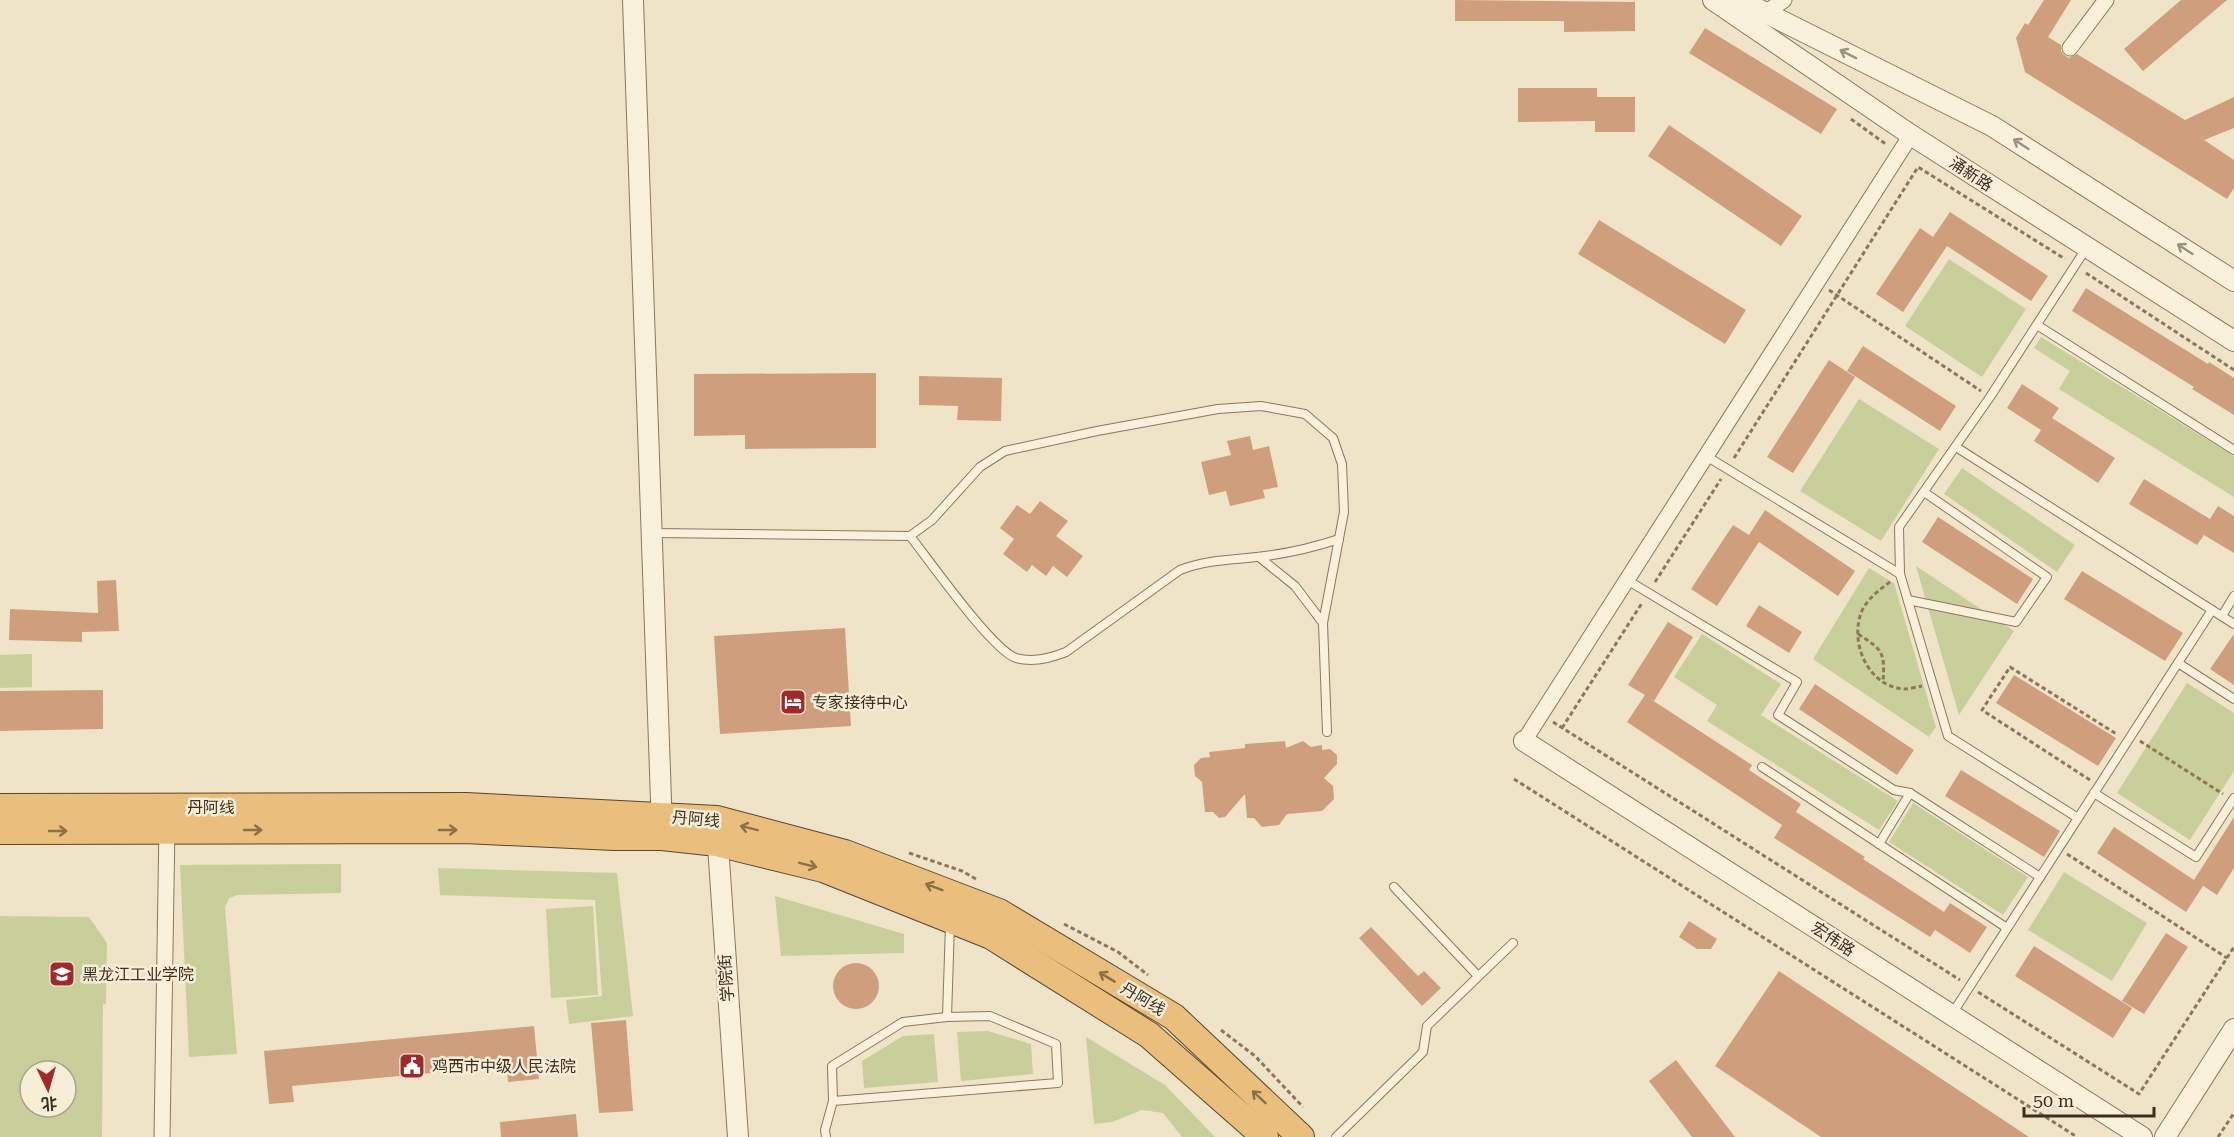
<svg xmlns="http://www.w3.org/2000/svg" width="2234" height="1137" font-family="'Roboto Serif','Noto Sans SC',serif">
	<style>
		.green { fill: #c9cf9b; fill-rule: evenodd }
		.building { fill: #cf9f7d }
		.lines { fill: none; stroke-linecap: round; stroke-linejoin: round }
		.service-casing { stroke: #8d765c; stroke-width: 10 }
		.minor-casing { stroke: #8d765c; stroke-width: 17 }
		.tertiary-casing { stroke: #8d765c; stroke-width: 22 }
		.trunk-casing { stroke: #5b4430; stroke-width: 28 }
		.path { stroke: #8d765c; stroke-width: 3; stroke-dasharray: 4.5 3; stroke-linecap: butt }
		.service { stroke: #faf1dc; stroke-width: 8 }
		.minor { stroke: #faf1dc; stroke-width: 15 }
		.tertiary { stroke: #faf1dc; stroke-width: 20 }
		.trunk { stroke: #eabe7c; stroke-width: 26 }
		.oneway { stroke: #9c907e }
		.oneway2 { stroke: #8b6f49 }
		.labels { text-anchor: middle; dominant-baseline: central; stroke-width: 5; stroke-linejoin: round; paint-order: stroke }
		.street-label { font-size: 16px; fill: #3d2e20; stroke: #f7eed8 }
		.poi-label { font-size: 16px; fill: #3d2e20; stroke: #f7eed8; text-anchor: start }
	</style>
	<rect width="100%" height="100%" fill="#f0e4c8"/>
	<g class="green">
		<path d="M1949,259L2026,309L1982,377L1905,326Z"/>
		<path d="M2041,337L2234,456V497L2059,389L2070,371L2034,348Z"/>
		<path d="M1859,399L1939,449L1881,541L1800,491Z"/>
		<path d="M1962,468L2075,545L2057,572L1944,494Z"/>
		<path d="M1916,566L2014,631L1959,715Z"/>
		<path d="M1869,568L1894,583L1936,727L1929,737L1813,659Z"/>
		<path d="M1702,634L1781,684L1761,715L1898,801L1879,830L1707,721L1717,705L1674,677Z"/>
		<path d="M32,654V687L0,688V655Z"/>
		<path d="M2187,683L2234,713V771L2190,840L2117,793Z"/>
		<path d="M1913,803L2028,877L2003,915L1889,842Z"/>
		<path d="M341,864V893L238,895L229,898L225,908L237,1054L189,1057L180,865Z"/>
		<path d="M438,868L617,873L633,1016L569,1024L566,1000L602,996L595,900L440,895Z"/>
		<path d="M2064,872L2147,923L2112,981L2028,930Z"/>
		<path d="M775,896L904,934V953L781,956Z"/>
		<path d="M593,906L598,995L551,998L546,909Z"/>
		<path d="M0,916L89,917L107,943L106,1004H103L102,1137H0ZM30,1071H66V1107H30Z"/>
		<path d="M988,1031L1031,1044L1033,1074L961,1081L957,1032Z"/>
		<path d="M934,1034L938,1082L864,1088L862,1061L903,1036Z"/>
		<path d="M1086,1037L1165,1085L1215,1137H1182L1163,1113L1142,1110L1112,1122L1094,1124Z"/>
	</g>
	<g class="building">
		<path d="M1455,0L1635,2V31L1564,32V21H1455Z"/>
		<path d="M2044,0H2071L2048,37L2061,45V51L2064,55L2069,58L2077,54L2185,120L2234,97V128L2204,140L2234,160V188L2227,199L2025,72L2016,38L2025,23L2028,25Z"/>
		<path d="M2181,0H2227L2143,71L2124,49Z"/>
		<path d="M1705,28L1837,109L1821,134L1689,53Z"/>
		<path d="M1518,88H1597V97H1635V132H1595V121L1518,122Z"/>
		<path d="M1669,125L1802,216L1781,246L1648,156Z"/>
		<path d="M1950,212L2048,276L2031,301L1947,246L1903,312L1876,294L1920,228L1933,237Z"/>
		<path d="M1599,220L1746,310L1725,344L1578,254Z"/>
		<path d="M2086,288L2208,364L2209,362L2234,378V415L2192,389L2194,387L2072,311Z"/>
		<path d="M1863,346L1956,406L1940,431L1847,371Z"/>
		<path d="M1829,360L1855,377L1793,473L1767,457Z"/>
		<path d="M876,373V448L745,449V435L694,436V374Z"/>
		<path d="M919,376L1002,378L1001,421L957,420L958,406L919,405Z"/>
		<path d="M2022,384L2059,408L2052,418L2115,458L2098,483L2034,441L2041,430L2007,408Z"/>
		<path d="M1250,436L1253,450L1269,446L1278,487L1263,490L1265,498L1230,506L1226,491L1209,495L1201,462L1231,455L1227,441Z"/>
		<path d="M2144,479L2210,519L2218,506L2234,516V553L2204,535L2197,545L2129,504Z"/>
		<path d="M1040,501L1068,521L1056,536L1083,556L1067,577L1053,566L1046,576L1032,565L1027,572L1003,554L1014,539L1000,528L1017,505L1030,514Z"/>
		<path d="M1765,510L1855,571L1838,596L1759,542L1717,606L1691,589L1733,525L1749,535Z"/>
		<path d="M1938,517L2033,579L2017,604L1922,542Z"/>
		<path d="M2082,571L2183,633L2165,661L2064,599Z"/>
		<path d="M116,580L119,631L82,632V642L9,640L10,609L98,613L97,581Z"/>
		<path d="M1759,605L1802,632L1789,653L1746,626Z"/>
		<path d="M1668,622L1693,637L1654,701L1649,698L1752,765L1749,770L1801,804L1796,812L1865,857L1863,859L1944,912L1950,903L1987,927L1970,953L1935,930L1930,937L1774,838L1782,825L1627,722L1645,695L1628,685Z"/>
		<path d="M845,628L851,726L720,734L714,636Z"/>
		<path d="M2234,634V685L2210,669Z"/>
		<path d="M2014,675L2116,738L2098,766L1996,703Z"/>
		<path d="M1815,684L1914,750L1897,775L1799,709Z"/>
		<path d="M103,690V729L0,731V691Z"/>
		<path d="M1285,741L1286,748L1303,741L1311,747L1322,745V750L1330,749L1337,755V764L1324,778L1333,786L1334,799L1322,811L1287,814L1279,825L1262,827L1254,818H1247L1245,794L1225,817L1219,818L1213,812H1205L1202,782L1195,776L1194,765L1201,758L1210,757L1209,752L1245,748V744Z"/>
		<path d="M1961,770L2060,831L2044,857L1945,796Z"/>
		<path d="M2234,817V868L2217,895L2202,885L2203,886L2186,912L2097,853L2114,827L2194,880Z"/>
		<path d="M1689,921L1717,939L1711,949H1697L1679,937Z"/>
		<path d="M1371,927L1418,976L1424,971L1441,988L1422,1006L1359,938Z"/>
		<path d="M2166,933L2188,947L2144,1014L2122,1001Z"/>
		<path d="M2034,946L2132,1008L2113,1038L2015,976Z"/>
		<circle cx="856" cy="986" r="23"/>
		<path d="M1779,971L2029,1137H1821L1715,1066Z"/>
		<path d="M626,1020L633,1111L599,1113L591,1023Z"/>
		<path d="M534,1026L539,1079L508,1082L507,1066L292,1086L294,1102L269,1104L264,1051Z"/>
		<path d="M1676,1060L1735,1137H1692L1649,1081Z"/>
		<path d="M576,1114L578,1137H501L500,1122Z"/>
	</g>
	<g class="lines">
		<g class="service-casing">
			<g id="service">
				<path d="M2037,325L2234,450"/>
				<path d="M1956,447L2234,624"/>
				<path d="M1706,456L1900,574"/>
				<path d="M653,533L910,536L932,520L980,467L1005,451L1097,431L1218,409L1261,406L1305,414L1333,438L1342,464L1344,512L1323,623L1327,732"/>
				<path d="M910,536C929,560 992,650 1016,658C1033,663 1051,658 1066,652L1180,570C1205,560 1231,560 1257,557C1285,554 1312,548 1339,539"/>
				<path d="M1259,557L1295,586L1323,623"/>
				<path d="M1627,580L1797,682L1778,715L1894,790L1910,793L2040,877"/>
				<path d="M1908,600L2016,622L2047,577L1924,492"/>
				<path d="M2222,616L2234,596"/>
				<path d="M2178,663L2234,699"/>
				<path d="M1762,767L2007,928"/>
				<path d="M2094,793L2196,857L2234,798"/>
				<path d="M2078,818L1948,736L1900,574L1899,527L1990,397L2087,247"/>
				<path d="M1879,844L1910,793"/>
				<path d="M1394,887L1478,976"/>
				<path d="M1952,1014L2212,610"/>
				<path d="M990,1016L1056,1044L1058,1083L833,1101L832,1066L903,1022L947,1017Z"/>
				<path d="M947,1017L950,924"/>
				<path d="M826,1137L825,1130L833,1101"/>
				<path d="M1336,1137L1423,1052L1427,1026L1513,943"/>
			</g>
		</g>
		<g class="minor-casing">
			<g id="minor">
				<path d="M1765,13L1784,0"/>
				<path d="M2070,48L2106,0"/>
				<path d="M1524,741L1911,135"/>
				<path d="M162,1137L167,825"/>
			</g>
		</g>
		<g class="tertiary-casing">
			<g id="tertiary">
				<path d="M633,0L662,829"/>
				<path d="M1713,0L1911,135L2234,341"/>
				<path d="M1740,0L1992,126L2234,281"/>
				<path d="M1524,741L2142,1137"/>
				<path d="M717,831L738,1137"/>
				<path d="M2165,1137L2234,1029"/>
			</g>
		</g>
		<g class="trunk-casing">
			<g id="trunk">
				<path d="M0,807L466,806L717,819L845,853L999,912L1174,1017L1301,1137"/>
				<path d="M0,831L465,830L614,837H662L717,843L823,869L991,936L1149,1035L1265,1137"/>
			</g>
		</g>
		<g class="path">
			<path d="M1851,119L1887,145"/>
			<path d="M2086,273L2234,370"/>
			<path d="M1829,290L1981,391"/>
			<path d="M1734,458L1918,167L2065,259"/>
			<path d="M1655,582L1721,479"/>
			<path d="M1890,582C1879,590 1866,600 1861,613C1850,644 1868,686 1904,689C1909,689 1917,687 1922,686"/>
			<path d="M1858,634C1883,650 1885,652 1883,683"/>
			<path d="M1553,722L1960,980"/>
			<path d="M1562,728L1642,603"/>
			<path d="M2140,741L2223,794"/>
			<path d="M1514,779L2077,1137"/>
			<path d="M2090,780L1982,710L2010,667L2118,735"/>
			<path d="M909,853L962,871L976,879"/>
			<path d="M2067,854L2227,958"/>
			<path d="M1064,924L1118,952L1148,975"/>
			<path d="M1978,992L2139,1094L2234,947"/>
			<path d="M1221,1030L1255,1056L1303,1107"/>
			<path d="M2218,1137L2234,1113"/>
		</g>
		<use href="#service" class="service"/>
		<use href="#minor" class="minor"/>
		<use href="#tertiary" class="tertiary"/>
		<use href="#trunk" class="trunk"/>
	</g>
	<defs><path id="oneway-shaft" d="M-6 0H5M1.5-3L5.5 0L1.5 3" fill="none" stroke-width="1.6" stroke-linecap="round" stroke-linejoin="round" transform="scale(1.5)"/></defs>
	<g class="oneway">
		<use href="#oneway-shaft" transform="translate(1848 54) rotate(-153)"/>
		<use href="#oneway-shaft" transform="translate(2021 144) rotate(-147)"/>
		<use href="#oneway-shaft" transform="translate(2185 249) rotate(-147)"/>
	</g>
	<g class="oneway2">
		<use href="#oneway-shaft" transform="translate(749 828) rotate(-166)"/>
		<use href="#oneway-shaft" transform="translate(253 830)"/>
		<use href="#oneway-shaft" transform="translate(448 830)"/>
		<use href="#oneway-shaft" transform="translate(58 831)"/>
		<use href="#oneway-shaft" transform="translate(808 865) rotate(14)"/>
		<use href="#oneway-shaft" transform="translate(934 887) rotate(-159)"/>
		<use href="#oneway-shaft" transform="translate(1107 977) rotate(-149)"/>
		<use href="#oneway-shaft" transform="translate(1259 1097) rotate(-137)"/>
	</g>
	<defs>
		<g id="hotel-square" transform="scale(1.35)"><rect x="-9" y="-9" width="18" height="18" rx="4" fill="#9e2a2b" stroke="#f7eed8"/><path d="M-6-4.5h1.5V1H6V5H4.5V3h-9V5H-6ZM-4 0a1.8 1.8 0 1 1 3.6 0ZM.5 0V-2.5h3Q6-2.5 6 0Z" fill="#fff"/></g>
		<g id="university-square" transform="scale(1.35)"><rect x="-9" y="-9" width="18" height="18" rx="4" fill="#9e2a2b" stroke="#f7eed8"/><path d="M0-5L7-2L0 1L-7-2ZM-4 1L0 2.5L4 1V4Q0 6-4 4Z" fill="#fff"/></g>
		<g id="civic-square" transform="scale(1.35)"><rect x="-9" y="-9" width="18" height="18" rx="4" fill="#9e2a2b" stroke="#f7eed8"/><path d="M-.6-6.5H3V-4.5H.6V-3L4-1V1h2V6H-6V1h2V-1L-.6-3ZM-1.2 2.5V6h2.4V2.5Z" fill="#fff"/></g>
	</defs>
	<g fill-rule="evenodd">
		<use href="#hotel-square" x="793" y="702"/>
		<use href="#university-square" x="62" y="974"/>
		<use href="#civic-square" x="412" y="1066"/>
	</g>
	<g class="labels">
		<g class="street-label">
			<text transform="translate(1971 174) rotate(33)">涌新路</text>
			<text x="211" y="807">丹阿线</text>
			<text transform="translate(696 819) rotate(5)">丹阿线</text>
			<text transform="translate(1833 939) rotate(33)">宏伟路</text>
			<text transform="translate(726 978) rotate(-94)">学院街</text>
			<text transform="translate(1143 999) rotate(31)">丹阿线</text>
		</g>
		<g class="poi-label">
			<text x="812" y="702">专家接待中心</text>
			<text x="82" y="974">黑龙江工业学院</text>
			<text x="432" y="1066">鸡西市中级人民法院</text>
		</g>
	</g>
	<g transform="translate(48 1089) rotate(175)"><circle r="28" fill="#f7eed8" stroke="#ada18e" stroke-width="1.5"/>
	<path d="M0-4.5L10 22L0 15L-10 22Z" fill="#9e2a2b"/>
	<text y="-9" font-size="16" font-weight="bold" text-anchor="middle" fill="#3d2e20">北</text>
	</g>
	<path d="M2024 1107v9h130v-9" fill="none" stroke="#3d2e20" stroke-width="3"/>
	<text x="2033" y="1107" font-size="18" fill="#3d2e20" stroke="#f7eed8" stroke-width="4.5" paint-order="stroke">50 m</text>
</svg>
